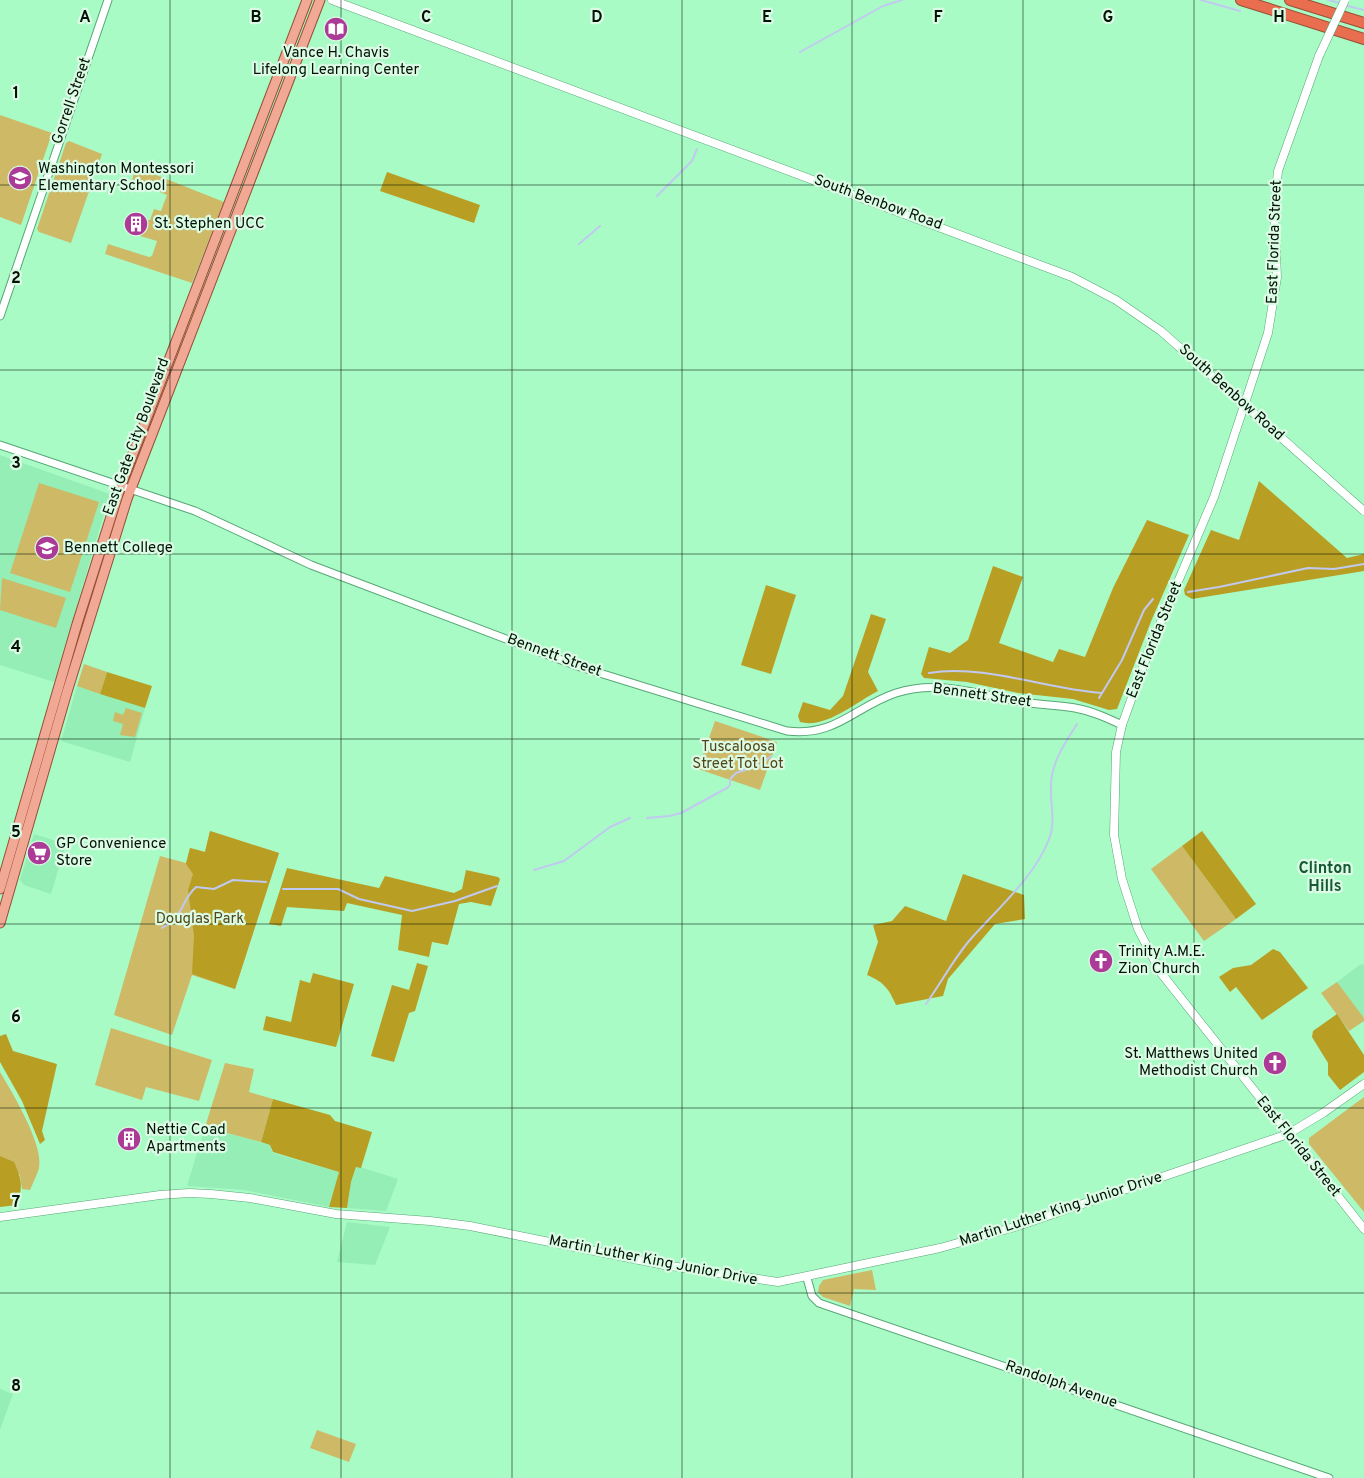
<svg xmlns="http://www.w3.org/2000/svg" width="1364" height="1478" font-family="Overpass,sans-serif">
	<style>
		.built { fill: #95eeb5 }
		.green { fill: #ceb967 }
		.forest { fill: #b99e24 }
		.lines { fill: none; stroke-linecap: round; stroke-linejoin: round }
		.stream { stroke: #c0c9ef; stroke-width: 2 }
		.tertiary-casing { stroke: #56a776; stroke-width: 9 }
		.secondary-casing { stroke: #56a776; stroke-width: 9 }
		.primary-casing { stroke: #974e35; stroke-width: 11 }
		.motorway-casing { stroke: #974e35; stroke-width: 12 }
		.tertiary { stroke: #fff; stroke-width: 7 }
		.secondary { stroke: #fff; stroke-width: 8 }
		.primary { stroke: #f1a895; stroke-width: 9 }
		.motorway { stroke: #e86e4f; stroke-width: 10 }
		.secondary-bridge-casing { stroke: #56a776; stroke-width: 9; stroke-linecap: butt }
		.secondary-bridge { stroke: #fff; stroke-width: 8 }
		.grid { fill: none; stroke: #001205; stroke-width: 1; stroke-opacity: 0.55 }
		.labels { text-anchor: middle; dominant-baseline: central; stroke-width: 4.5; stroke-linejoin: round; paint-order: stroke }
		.poi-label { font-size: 15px; fill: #001205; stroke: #dcfbe5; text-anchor: start }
		.street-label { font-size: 15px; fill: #001205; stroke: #dcfbe5 }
		.park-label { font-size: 15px; fill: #524618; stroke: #dcfbe5 }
		.neighbourhood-label { font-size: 16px; font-weight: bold; fill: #165734; stroke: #dcfbe5 }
		.grid-label { font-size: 16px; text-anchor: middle; font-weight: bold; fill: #001205; stroke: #dcfbe5; stroke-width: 4.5; stroke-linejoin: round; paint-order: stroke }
	</style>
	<rect width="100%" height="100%" fill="#a8fbc5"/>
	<g class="built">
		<path d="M0,455L110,494L54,682L0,665Z"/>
		<path d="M77,686L145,708L130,762L61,741Z"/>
		<path d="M34,834L66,844L51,894L24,885L20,880Z"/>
		<path d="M1361,964L1364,965V1018L1337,982Z"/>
		<path d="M205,1127L270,1145L273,1153L339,1172L329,1207L244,1190L187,1186Z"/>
		<path d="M357,1166L398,1179L386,1211L347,1208L351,1182Z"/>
		<path d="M347,1222L390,1227L375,1265L337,1262Z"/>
		<path d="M0,1389L13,1394L0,1430Z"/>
	</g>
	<g class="green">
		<path d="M0,115L52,133L21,225L0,217Z"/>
		<path d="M69,141L102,154L71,243L39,232L37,229L66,143Z"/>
		<path d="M136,167L224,202L192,283L105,254L108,244L149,257L152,256L157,241L140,236L146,220H150L154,209L161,211L167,195L160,192V189L132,180Z"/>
		<path d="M39,483L99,502L70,592L10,573Z"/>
		<path d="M2,578L66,598L56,628L0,610Z"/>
		<path d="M84,664L107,672L100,694L77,686Z"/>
		<path d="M126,708L142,713L135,737L120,735L123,724L113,721L115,712L123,715Z"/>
		<path d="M715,721L777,742L760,790L698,769Z"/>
		<path d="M210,831L279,853L235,989L192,975L172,1035L114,1015L160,856L186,863L190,848L205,852Z"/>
		<path d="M1182,846L1236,919L1204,941L1151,869Z"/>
		<path d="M1337,982L1364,1018V1021L1349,1031L1321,993Z"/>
		<path d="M111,1028L212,1060L199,1101L146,1087L142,1100L95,1085Z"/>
		<path d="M225,1063L254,1069L249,1092L273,1099L261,1142L205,1127Z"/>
		<path d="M0,1072C12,1092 44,1145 39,1168C37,1175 33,1183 30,1190L22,1189L20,1175L0,1156Z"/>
		<path d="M1364,1097V1212L1309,1144V1138Z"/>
		<path d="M872,1270L876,1290L854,1289L850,1306L823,1297L818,1292L819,1286L823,1280Z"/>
		<path d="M317,1430L356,1444L349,1462L310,1448Z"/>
	</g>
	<g class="forest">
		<path d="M387,172L480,205L474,223L380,191Z"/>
		<path d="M1259,481L1347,558L1364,554V571L1192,599L1185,595L1184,590L1211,530L1239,540Z"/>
		<path d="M1147,520L1189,535L1152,619L1117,709L1109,710L1073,699L1018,693L967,682L924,678L921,674L929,647L950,653L968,640L993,566L1023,577L999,643L1053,662L1059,649L1085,657L1113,588Z"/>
		<path d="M766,585L796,595L771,674L741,665Z"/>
		<path d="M871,614L886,619L868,672L878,691C856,702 826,729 800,722L798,716L803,702L830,710L843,696Z"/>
		<path d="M107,672L152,686L145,708L100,694Z"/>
		<path d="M210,831L279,853L235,989L192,974L194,936L188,890L193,874L186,864L190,848L205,852Z"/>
		<path d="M1202,831L1256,904L1236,919L1182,846Z"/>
		<path d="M287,868L379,888L385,876L454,893L462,889L466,870L498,877L500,879L491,906L471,902L459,904L448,945L432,942L429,957L398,950L402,915L347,903L344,911L287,907L281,926L269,924Z"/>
		<path d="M963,874L1024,895L1025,919L995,924L948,979L943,996L896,1005C889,989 884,982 867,975L878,942L873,925L892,921L905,906L946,921Z"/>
		<path d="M1273,949L1280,952L1308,988L1262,1020L1236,987L1230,992L1219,977L1233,968L1251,965Z"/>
		<path d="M417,963L428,966L415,1011L409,1013L394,1062L371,1056L392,985L409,990Z"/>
		<path d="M313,973L354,984L336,1047L263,1030L266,1016L291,1022L300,980L310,983Z"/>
		<path d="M1337,1014L1364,1055V1072L1340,1090L1328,1075V1063L1312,1037L1313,1031Z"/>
		<path d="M6,1034L13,1051L57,1064L42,1131L45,1140L40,1144L22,1101L0,1062V1036Z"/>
		<path d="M273,1099L330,1115L335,1121L372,1132L361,1168L356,1167L351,1182L347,1208L329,1207L339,1172L273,1152L270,1145L261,1142Z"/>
		<path d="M0,1156L14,1162C22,1180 23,1186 17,1205L0,1207Z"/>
	</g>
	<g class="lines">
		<g class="stream">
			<path d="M1201,0L1240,11"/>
			<path d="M1328,0L1340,3"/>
			<path d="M1344,5L1364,10"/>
			<path d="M800,52L883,6L902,0"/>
			<path d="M657,196L692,161L697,149"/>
			<path d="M579,244L600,226"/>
			<path d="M1188,592L1219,587L1308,568L1334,569L1364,564"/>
			<path d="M929,673C985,664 1046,689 1102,693"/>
			<path d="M1099,698L1122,660L1144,610L1153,599"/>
			<path d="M647,818L669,816L681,813L727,788L730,785V779L736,773L760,765L771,756"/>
			<path d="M534,870L564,861L610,827L630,818"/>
			<path d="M283,889H338L359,899L412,911L455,901L497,886"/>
			<path d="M162,928C185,915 180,902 196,887L214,889L233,880L266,882"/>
			<path d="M926,1004C941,983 953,960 969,941C995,911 1035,877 1049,839C1056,823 1050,803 1051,786C1051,763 1065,743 1077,724"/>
		</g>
		<g class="tertiary-casing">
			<g id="tertiary">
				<path d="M0,316L108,0"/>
				<path d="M0,445L195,511L311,565L577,666L787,731C836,737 854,707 896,693C939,679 980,695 1023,702C1040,705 1058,705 1075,708C1092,711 1107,718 1122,725"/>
				<path d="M807,1278L812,1296L819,1303L1329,1478"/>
			</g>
		</g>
		<g class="secondary-casing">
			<g id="secondary">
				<path d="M332,0L1072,277L1116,300L1161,331L1364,511"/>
				<path d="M1319,56L1278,171L1274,209L1277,277L1268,333L1214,497L1149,650L1122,725L1116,752L1114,835L1122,879L1138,929L1161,973L1364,1229"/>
				<path d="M0,1217L160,1195L189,1193L211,1194L250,1198L336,1214L430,1221L470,1226L664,1265L778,1282L940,1248L1018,1226L1288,1134L1323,1113L1364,1084"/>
			</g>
		</g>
		<g class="primary-casing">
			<g id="primary">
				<path d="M0,889L77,624L121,485L307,0"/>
				<path d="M0,923L67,692L127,499L320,0"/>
			</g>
		</g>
		<g class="motorway-casing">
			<g id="motorway">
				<path d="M1241,0L1364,39"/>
				<path d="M1290,0L1364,23"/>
			</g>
		</g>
		<use href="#tertiary" class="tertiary"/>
		<use href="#secondary" class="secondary"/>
		<use href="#primary" class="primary"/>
		<use href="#motorway" class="motorway"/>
		<g class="secondary-bridge-casing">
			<path id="secondary-bridge" d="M1319,56L1345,0"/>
		</g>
		<use href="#secondary-bridge" class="secondary-bridge"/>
	</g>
	<path class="grid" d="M170,0V1478M341,0V1478M512,0V1478M682,0V1478M852,0V1478M1023,0V1478M1194,0V1478M0,185H1364M0,370H1364M0,554H1364M0,739H1364M0,924H1364M0,1108H1364M0,1293H1364"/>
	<defs>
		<g id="library-disc" transform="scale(1.25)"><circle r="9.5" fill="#ab3b97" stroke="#dcfbe5"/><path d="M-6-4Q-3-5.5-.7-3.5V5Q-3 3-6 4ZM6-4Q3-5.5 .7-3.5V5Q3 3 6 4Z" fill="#fff"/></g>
		<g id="school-disc" transform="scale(1.25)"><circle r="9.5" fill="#ab3b97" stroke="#dcfbe5"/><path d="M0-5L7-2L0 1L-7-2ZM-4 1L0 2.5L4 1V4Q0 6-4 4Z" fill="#fff"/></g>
		<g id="building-disc" transform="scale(1.25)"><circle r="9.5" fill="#ab3b97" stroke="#dcfbe5"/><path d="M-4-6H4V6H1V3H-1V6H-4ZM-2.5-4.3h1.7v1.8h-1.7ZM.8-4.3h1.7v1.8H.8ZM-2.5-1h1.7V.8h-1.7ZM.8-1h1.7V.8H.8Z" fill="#fff"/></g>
		<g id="university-disc" transform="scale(1.25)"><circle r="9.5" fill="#ab3b97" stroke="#dcfbe5"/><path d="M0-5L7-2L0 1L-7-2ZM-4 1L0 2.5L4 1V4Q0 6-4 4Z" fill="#fff"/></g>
		<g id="supermarket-disc" transform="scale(1.25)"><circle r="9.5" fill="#ab3b97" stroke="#dcfbe5"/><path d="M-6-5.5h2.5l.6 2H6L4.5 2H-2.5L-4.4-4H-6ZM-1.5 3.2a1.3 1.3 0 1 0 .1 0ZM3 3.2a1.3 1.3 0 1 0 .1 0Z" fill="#fff"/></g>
		<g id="church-disc" transform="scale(1.25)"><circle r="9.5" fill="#ab3b97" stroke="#dcfbe5"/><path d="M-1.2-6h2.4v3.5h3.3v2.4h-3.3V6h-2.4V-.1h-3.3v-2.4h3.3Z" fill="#fff"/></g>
	</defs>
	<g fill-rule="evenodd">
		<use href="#library-disc" x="336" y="29"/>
		<use href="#school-disc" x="20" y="178"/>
		<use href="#building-disc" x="136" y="224"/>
		<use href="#university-disc" x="47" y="548"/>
		<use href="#supermarket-disc" x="39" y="853"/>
		<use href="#church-disc" x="1101" y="961"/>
		<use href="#church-disc" x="1275" y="1063"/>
		<use href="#building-disc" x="129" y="1139"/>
	</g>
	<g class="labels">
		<g class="poi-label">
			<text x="336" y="53" text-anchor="middle">Vance H. Chavis<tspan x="336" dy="17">Lifelong Learning Center</tspan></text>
			<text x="38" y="169">Washington Montessori<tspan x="38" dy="17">Elementary School</tspan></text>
			<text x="154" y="224">St. Stephen UCC</text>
			<text x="64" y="548">Bennett College</text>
			<text x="56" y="844">GP Convenience<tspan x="56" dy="17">Store</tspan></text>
			<text x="1118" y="952">Trinity A.M.E.<tspan x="1118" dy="17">Zion Church</tspan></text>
			<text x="1258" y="1054" text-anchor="end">St. Matthews United<tspan x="1258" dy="17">Methodist Church</tspan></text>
			<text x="146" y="1130">Nettie Coad<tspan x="146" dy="17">Apartments</tspan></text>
		</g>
		<g class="street-label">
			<text transform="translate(72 101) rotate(-71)">Gorrell Street</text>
			<text transform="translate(878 203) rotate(20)">South Benbow Road</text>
			<text transform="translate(1275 242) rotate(-88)">East Florida Street</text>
			<text transform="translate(1231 393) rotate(42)">South Benbow Road</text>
			<text transform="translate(137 437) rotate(-70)">East Gate City Boulevard</text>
			<text transform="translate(1155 640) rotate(-68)">East Florida Street</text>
			<text transform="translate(554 656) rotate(20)">Bennett Street</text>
			<text transform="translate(982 696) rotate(8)">Bennett Street</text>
			<text transform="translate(1298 1147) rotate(51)">East Florida Street</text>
			<text transform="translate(1061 1210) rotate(-18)">Martin Luther King Junior Drive</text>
			<text transform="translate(653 1261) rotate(11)">Martin Luther King Junior Drive</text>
			<text transform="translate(1061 1385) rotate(19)">Randolph Avenue</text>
		</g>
		<g class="park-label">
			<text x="738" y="747">Tuscaloosa<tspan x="738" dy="17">Street Tot Lot</tspan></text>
			<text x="200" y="919">Douglas Park</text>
		</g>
		<g class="neighbourhood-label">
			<text x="1325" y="869">Clinton<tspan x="1325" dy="18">Hills</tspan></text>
		</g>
	</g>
	<g class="grid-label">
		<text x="85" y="22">A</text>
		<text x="256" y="22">B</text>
		<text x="426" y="22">C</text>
		<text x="597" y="22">D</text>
		<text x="767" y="22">E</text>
		<text x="938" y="22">F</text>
		<text x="1108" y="22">G</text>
		<text x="1279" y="22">H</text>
		<text x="16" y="98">1</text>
		<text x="16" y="283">2</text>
		<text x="16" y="468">3</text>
		<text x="16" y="652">4</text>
		<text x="16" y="837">5</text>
		<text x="16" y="1022">6</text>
		<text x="16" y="1207">7</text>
		<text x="16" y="1391">8</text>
	</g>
</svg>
